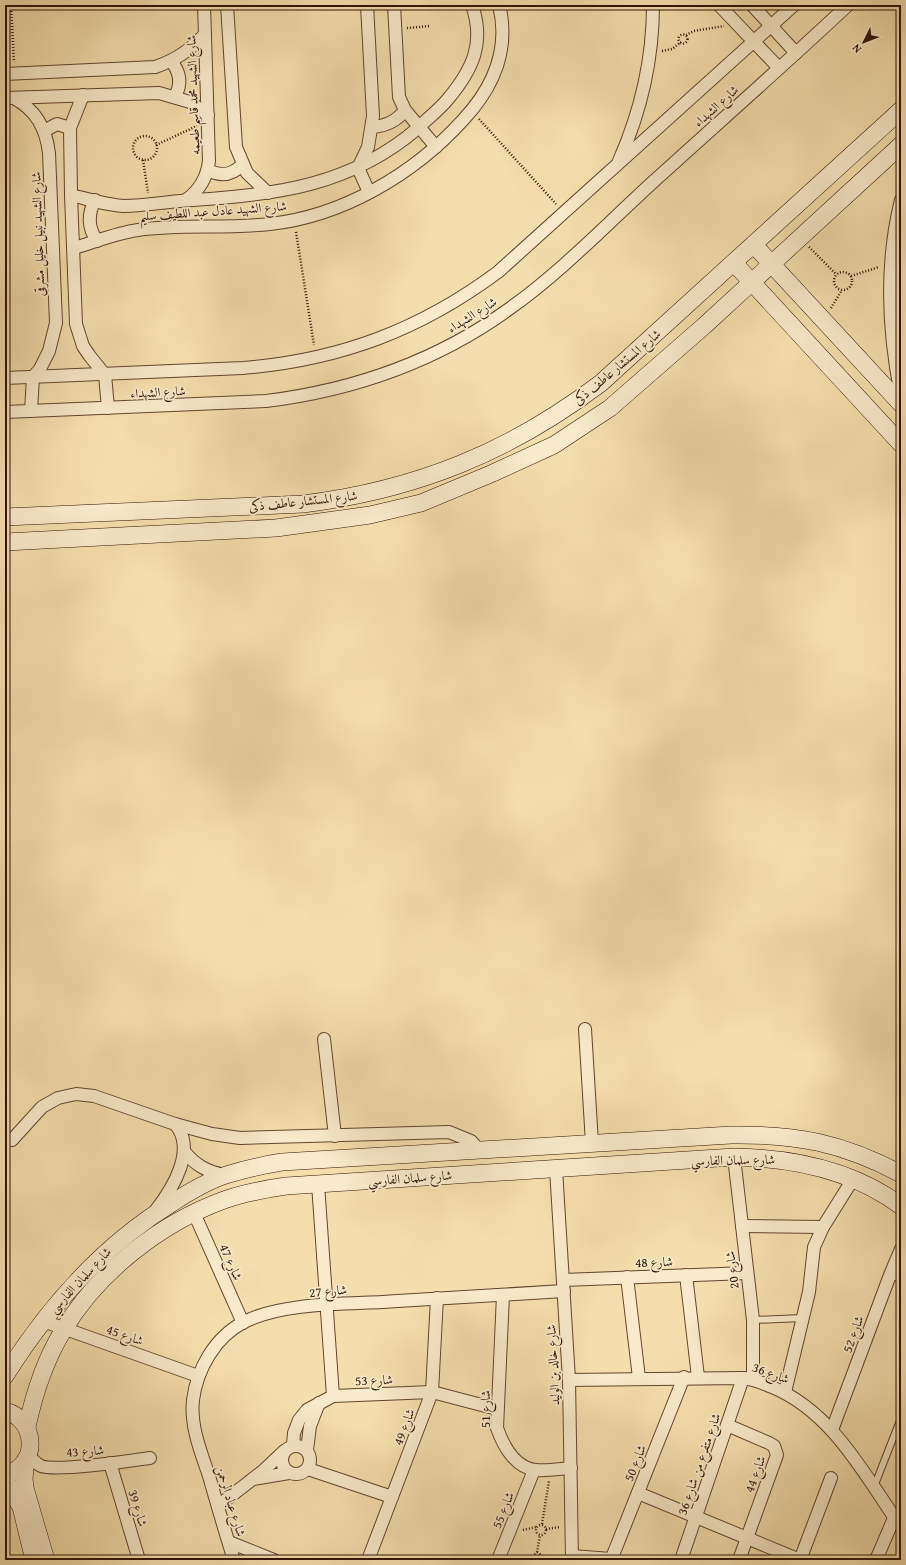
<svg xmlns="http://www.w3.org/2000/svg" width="906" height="1565" font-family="'Gentium Book Plus',Amiri,serif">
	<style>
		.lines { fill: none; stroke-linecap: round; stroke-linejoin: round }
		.lane-casing { stroke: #61452e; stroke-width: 8 }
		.street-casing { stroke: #61452e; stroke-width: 14 }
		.secondary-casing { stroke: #301204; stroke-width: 18 }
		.path { stroke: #301204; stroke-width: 2.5; stroke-dasharray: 1 2; stroke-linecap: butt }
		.lane { stroke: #f8eaca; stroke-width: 6 }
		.street { stroke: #f8eaca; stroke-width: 12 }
		.secondary { stroke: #f8eaca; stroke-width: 17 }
		.labels { text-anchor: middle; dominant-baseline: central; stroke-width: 3.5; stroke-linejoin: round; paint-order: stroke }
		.street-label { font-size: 13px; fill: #301204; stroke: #f8eaca }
	</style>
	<rect width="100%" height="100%" fill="#f5dead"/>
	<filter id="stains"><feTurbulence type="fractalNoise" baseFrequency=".005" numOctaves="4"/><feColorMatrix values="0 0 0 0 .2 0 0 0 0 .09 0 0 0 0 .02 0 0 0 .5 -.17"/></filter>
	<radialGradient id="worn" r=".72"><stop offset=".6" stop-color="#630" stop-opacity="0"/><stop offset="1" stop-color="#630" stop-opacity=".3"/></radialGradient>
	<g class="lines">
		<g class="lane-casing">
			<g id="lane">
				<path d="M890,1275L901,1279"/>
				<path d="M753,1320L803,1318"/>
				<path d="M874,1487L901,1418"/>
			</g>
		</g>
		<g class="street-casing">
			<g id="street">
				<path d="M227,5L236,147L247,173L268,193"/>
				<path d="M367,5L373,116L368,147L358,168L369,192"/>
				<path d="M394,5L399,97L405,110L436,147"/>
				<path d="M719,5L779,68"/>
				<path d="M752,5L796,53"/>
				<path d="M171,61C180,72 182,84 175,96"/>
				<path d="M5,74L155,67C176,60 191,50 205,34"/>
				<path d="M83,95L70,128L71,195L76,324L83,346L89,355L105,375L108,408"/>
				<path d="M5,98L159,93L190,102L208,115"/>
				<path d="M14,98C36,110 46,128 49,153L56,323L49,351L40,369L33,377L31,411"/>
				<path d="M372,127C387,126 397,121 405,110"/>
				<path d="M44,131L57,124L70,128"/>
				<path d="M619,161C641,111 653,60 653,5"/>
				<path d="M208,170C221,177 232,175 242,165"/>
				<path d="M71,195C88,199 106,205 124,206C147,206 170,201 193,200C277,195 352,185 418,128C428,118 439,110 448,99C473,69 485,43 472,5"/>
				<path d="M95,200C87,215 88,228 97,241"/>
				<path d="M186,200C200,190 207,178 209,161L204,5"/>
				<path d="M901,200C885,264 888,331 901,395"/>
				<path d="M74,248C95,242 116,233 138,230C181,224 227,229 270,224C343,216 414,174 463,120C493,88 510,49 499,5"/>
				<path d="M5,378L243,368C340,360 420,330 498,272L794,5"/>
				<path d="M5,412L266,401C354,390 437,361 509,309C561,272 606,225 653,182C718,123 784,65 848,5"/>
				<path d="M585,1029L592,1143"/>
				<path d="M324,1039L335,1136"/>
				<path d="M175,1124L212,1134L240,1138L449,1132L471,1141L479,1150"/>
				<path d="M12,1140L42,1107L58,1098L76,1094L94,1096L175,1124C197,1149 173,1188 156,1210"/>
				<path d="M184,1151C195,1165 207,1172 225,1175"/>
				<path d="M734,1157L753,1320V1379"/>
				<path d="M556,1169L569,1380L572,1560"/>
				<path d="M318,1184L333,1396"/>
				<path d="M194,1213L243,1323"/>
				<path d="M742,1226L823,1227"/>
				<path d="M686,1275L698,1377"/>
				<path d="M627,1277L639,1378"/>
				<path d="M563,1280L747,1273"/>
				<path d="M503,1295L497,1428C503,1445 515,1468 536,1470C547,1471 559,1469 571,1468"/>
				<path d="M43,1321L198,1376"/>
				<path d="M569,1380L743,1378C754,1379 762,1383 772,1387C833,1412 865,1476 901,1527"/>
				<path d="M785,1392L809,1292L814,1247L823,1227L853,1179"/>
				<path d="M727,1425L769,1443L774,1446L777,1455L739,1560"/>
				<path d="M832,1430L890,1275L901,1249"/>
				<circle cx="296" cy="1460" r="14"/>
				<path d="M293,1446L294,1433L299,1420L307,1410L333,1396L432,1392L497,1409"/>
				<path d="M307,1450L310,1426L319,1403"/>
				<path d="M29,1453C31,1459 35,1463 41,1466C57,1472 129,1461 150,1458"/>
				<path d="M110,1463L139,1560"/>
				<path d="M308,1469L392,1497"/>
				<path d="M253,1479L289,1473"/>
				<path d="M638,1493L800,1560"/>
				<path d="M218,1506L263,1471L284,1451"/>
				<path d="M229,1542L274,1560"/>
				<path d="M572,1556L611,1559"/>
				<path d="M234,1560C225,1532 217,1504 209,1476C201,1452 190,1426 193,1400C197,1369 215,1337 244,1322C281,1303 341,1304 383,1302C443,1298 503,1295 564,1291"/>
				<path d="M368,1560L432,1392L437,1298"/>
				<path d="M498,1560L534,1470"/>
				<path d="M611,1560L684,1377"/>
				<path d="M681,1560L743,1378"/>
				<path d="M800,1560L831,1478"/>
				<path d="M876,1560L894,1518"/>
			</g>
		</g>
		<g class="secondary-casing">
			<g id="secondary">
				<path d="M754,245L901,404"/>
				<path d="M734,263L901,444"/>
				<path d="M5,517L303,504C416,490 510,452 601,383L901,110"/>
				<path d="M5,542L276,528L370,515L421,503L493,473L554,445L610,408L704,326L901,145"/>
				<path d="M5,1376C49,1306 102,1246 172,1203C189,1192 207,1181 226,1175C245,1169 263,1165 282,1162L731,1135C797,1134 843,1143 901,1174"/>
				<path d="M5,1411C37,1419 40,1467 5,1474"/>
				<path d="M27,1427C34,1394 46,1358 64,1329C99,1271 161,1223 224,1200C244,1193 265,1189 286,1186L734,1157C793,1158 853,1170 901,1206"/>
				<path d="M26,1459L24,1479L25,1488L46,1560"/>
				<path d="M5,1479L21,1507L34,1560"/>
			</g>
		</g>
		<g class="path">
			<path d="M11,5L14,62"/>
			<path d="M238,7L285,5"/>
			<path d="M407,28L430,26"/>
			<circle cx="683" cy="39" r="4.5"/>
			<path d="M686,35L694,31L724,26"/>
			<path d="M662,51L672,49L681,42"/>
			<path d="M479,119L556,204"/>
			<circle cx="145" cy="148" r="12"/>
			<path d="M156,145L197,126"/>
			<path d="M143,160L148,193"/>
			<path d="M296,232L314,345"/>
			<path d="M809,247L836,274"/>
			<circle cx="843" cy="281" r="9"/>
			<path d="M851,276L879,267"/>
			<path d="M831,308L842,290"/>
			<path d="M542,1524L549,1481"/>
			<circle cx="541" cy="1530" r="5"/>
			<path d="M546,1529L560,1527"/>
			<path d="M523,1530L536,1527"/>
			<path d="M537,1552L541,1555L536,1559L533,1556L537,1552L540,1535"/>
		</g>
		<use href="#lane" class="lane"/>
		<use href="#street" class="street"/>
		<use href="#secondary" class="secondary"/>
	</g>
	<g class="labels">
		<g class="street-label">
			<text transform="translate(193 95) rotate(-92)">شارع الشهيد محمد قاسم طعيمه</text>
			<text transform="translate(716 106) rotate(-42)">شارع الشهداء</text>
			<text transform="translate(213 211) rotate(-4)">شارع الشهيد عادل عبد اللطيف سليم</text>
			<text transform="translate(38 234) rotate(-92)">شارع الشهيد نبيل خليل مشرقى</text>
			<text transform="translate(472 315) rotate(-32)">شارع الشهداء</text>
			<text transform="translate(617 367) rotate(-40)">شارع المستشار عاطف ذكى</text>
			<text transform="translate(158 392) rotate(-3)">شارع الشهداء</text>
			<text transform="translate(303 501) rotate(-6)">شارع المستشار عاطف ذكى</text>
			<text transform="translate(733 1160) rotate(-1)">شارع سلمان الفارسي</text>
			<text transform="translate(410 1178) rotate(-4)">شارع سلمان الفارسي</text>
			<text transform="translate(231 1262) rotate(66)">شارع 47</text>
			<text transform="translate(654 1262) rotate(-2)">شارع 48</text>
			<text transform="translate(732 1270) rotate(-97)">شارع 20</text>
			<text transform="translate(80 1280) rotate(-47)">شارع سلمان الفارسي</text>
			<text transform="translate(328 1291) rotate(-5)">شارع 27</text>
			<text transform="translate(853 1334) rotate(-70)">شارع 52</text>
			<text transform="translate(125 1335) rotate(19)">شارع 45</text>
			<text transform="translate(553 1365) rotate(-93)">شارع خالد بن الوليد</text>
			<text transform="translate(771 1373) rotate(20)">شارع 36</text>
			<text transform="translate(374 1380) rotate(-2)">شارع 53</text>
			<text transform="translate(485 1409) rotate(-90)">شارع 51</text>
			<text transform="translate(404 1427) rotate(-69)">شارع 49</text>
			<text transform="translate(85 1451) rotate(-4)">شارع 43</text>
			<text transform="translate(635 1463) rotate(-68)">شارع 50</text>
			<text transform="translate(699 1464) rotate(-71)">شارع متفرع من شارع 36</text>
			<text transform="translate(755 1474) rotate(-70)">شارع 44</text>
			<text transform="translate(231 1501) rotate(73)">شارع عباد الرحمن</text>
			<text transform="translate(138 1508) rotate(73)">شارع 39</text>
			<text transform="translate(503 1510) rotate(-68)">شارع 55</text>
		</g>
	</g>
	<rect width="906" height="1565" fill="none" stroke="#f5dead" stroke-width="20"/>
	<rect x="6" y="6" width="894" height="1553" fill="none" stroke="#301204" stroke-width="2"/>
	<rect x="10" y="10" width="886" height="1545" fill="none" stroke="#301204"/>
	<g transform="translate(864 42) rotate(227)" stroke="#f8eaca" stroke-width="3" paint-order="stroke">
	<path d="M0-3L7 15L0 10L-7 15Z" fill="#301204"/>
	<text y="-6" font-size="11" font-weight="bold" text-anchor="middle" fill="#301204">N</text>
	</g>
	<rect width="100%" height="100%" filter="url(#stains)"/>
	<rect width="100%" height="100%" fill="url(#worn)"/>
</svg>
